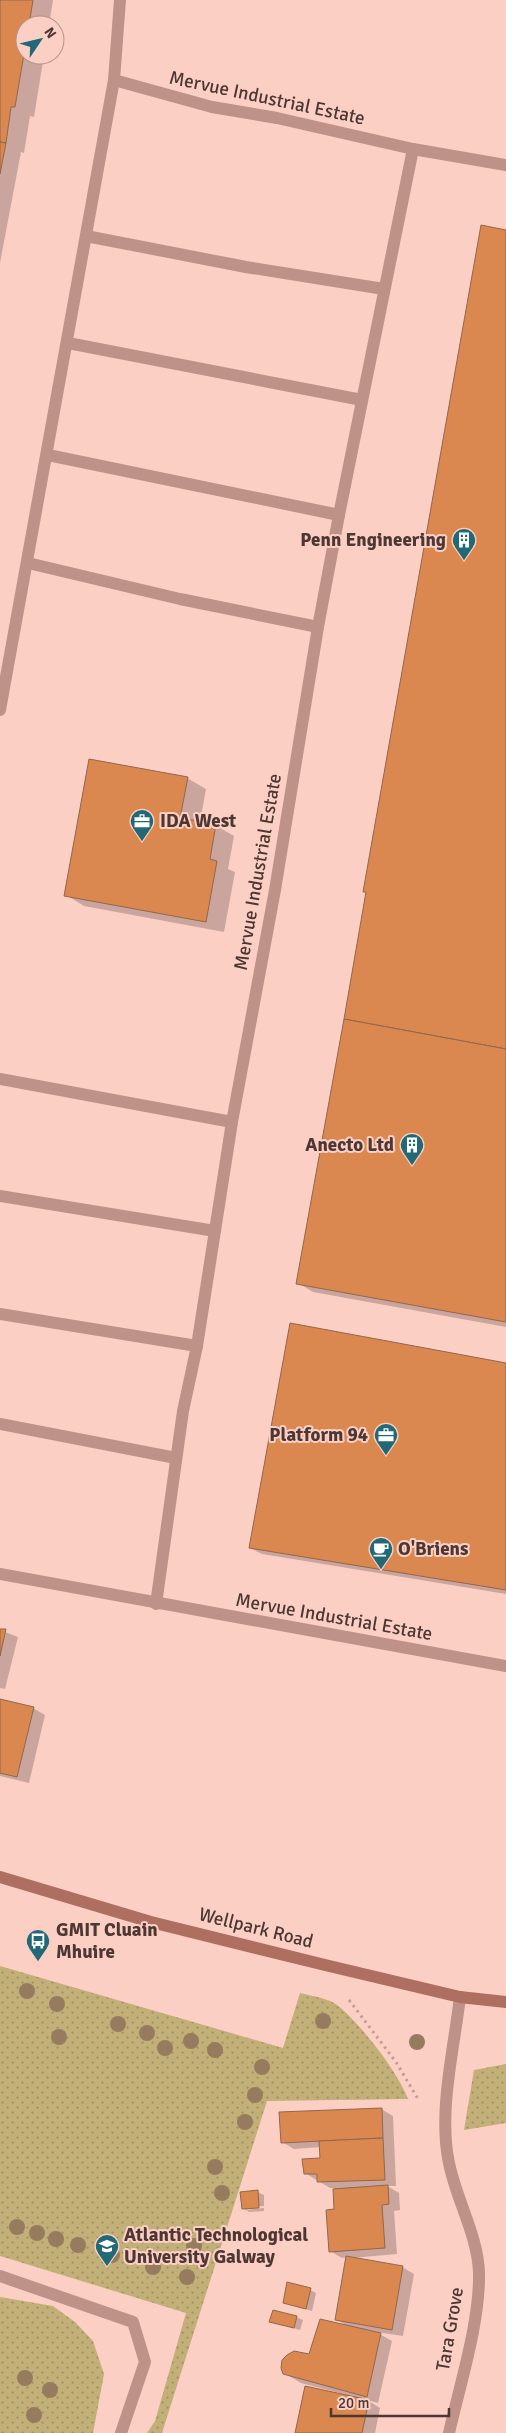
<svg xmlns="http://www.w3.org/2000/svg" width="506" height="2433" font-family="Signika,sans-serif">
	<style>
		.grass { fill: url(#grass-dots) }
		.shadow { fill: #0003 }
		.building { fill: #db8750; stroke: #91674d }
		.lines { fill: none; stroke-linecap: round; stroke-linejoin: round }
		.path { stroke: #c39d95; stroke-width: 3; stroke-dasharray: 2.5 4; stroke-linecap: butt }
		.service { stroke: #bf9289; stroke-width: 12 }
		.minor { stroke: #bf9289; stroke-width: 12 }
		.secondary { stroke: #ae6e60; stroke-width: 12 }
		.tree { fill: #977b5f }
		.labels { text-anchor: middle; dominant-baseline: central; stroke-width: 4; stroke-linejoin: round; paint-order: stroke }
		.street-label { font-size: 19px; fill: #4d3732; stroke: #fccfc5 }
		.poi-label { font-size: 19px; font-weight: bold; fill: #4d3732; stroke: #fccfc5; text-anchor: start }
	</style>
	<defs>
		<pattern id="grass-dots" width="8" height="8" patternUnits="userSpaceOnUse" patternTransform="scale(1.25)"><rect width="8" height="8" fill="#c2b078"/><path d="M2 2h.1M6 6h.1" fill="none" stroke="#a09063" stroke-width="1.8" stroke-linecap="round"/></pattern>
	</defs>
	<rect width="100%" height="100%" fill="#fccfc5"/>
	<g class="grass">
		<path d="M0,1966L283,2048L300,1993C311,1996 328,1998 337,2005C360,2023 398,2072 408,2099L267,2101L162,2433H147L155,2421L186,2313L0,2256Z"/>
		<path d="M506,2064V2123L464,2130L474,2070Z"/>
		<path d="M0,2297L53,2306L75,2322L93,2341L104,2374L93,2433H0Z"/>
	</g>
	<g class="shadow">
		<path d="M0,0H53L49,25H25V55H44L34,117L30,116L24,153L21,152L0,263Z"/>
		<path d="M506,231V1327L313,1292L298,1283L367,893L364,891Z"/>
		<path d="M187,778L206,789L200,822L215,825L234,836L228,869L235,872L224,932L84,906L66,895Z"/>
		<path d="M506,1364V1594L262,1554L250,1548Z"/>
		<path d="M0,1630L18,1637L5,1689L0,1688Z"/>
		<path d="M0,1701L33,1708L45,1715L29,1783L0,1776Z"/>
		<path d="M381,2109L393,2116L396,2186H387L399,2193L400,2210L394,2211L397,2254L352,2258L402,2267L414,2274L403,2336L376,2332L392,2341L378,2403L367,2400L380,2408L375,2433H296L343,2396V2394L301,2383L284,2373L348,2326L337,2320L347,2257L342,2258L330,2251L336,2210L334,2188H330L305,2173L321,2160V2147L294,2149L282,2142Z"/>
		<path d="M257,2192L264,2195V2206L247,2207V2210L264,2208V2211L249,2212L243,2208Z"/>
		<path d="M310,2290L316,2293L312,2311L285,2303Z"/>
		<path d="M296,2317L303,2320L300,2330L271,2322Z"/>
	</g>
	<g class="building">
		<path d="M0,0H33L29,25H25V48L15,107H11L6,143L0,142Z"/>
		<path d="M0,142L6,143L0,174Z"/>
		<path d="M481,225L506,230V1049L344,1019L366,892H363Z"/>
		<path d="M89,759L188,777L180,818L216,824L210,859L217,861L206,922L64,896Z"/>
		<path d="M344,1019L506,1049V1322L296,1284Z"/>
		<path d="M290,1323L506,1363V1590L249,1548Z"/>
		<path d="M0,1629H6L0,1656Z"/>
		<path d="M0,1699L34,1707L17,1777L0,1773Z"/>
		<path d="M382,2108L383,2138L281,2143L279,2112Z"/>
		<path d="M383,2138L385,2180L317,2182V2174H304L302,2159L320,2158L319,2141Z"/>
		<path d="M388,2185L389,2204L382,2205L385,2248L329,2252L326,2210L334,2209L333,2189Z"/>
		<path d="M258,2190L259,2208L242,2209L240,2192Z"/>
		<path d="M346,2256L403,2266L392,2330L335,2320Z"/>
		<path d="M287,2282L311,2288L306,2309L283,2303Z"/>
		<path d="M273,2310L297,2316L294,2328L269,2322Z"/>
		<path d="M320,2319L381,2333L367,2397L283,2374L281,2368L282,2360L287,2355L294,2351L309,2354Z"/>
		<path d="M305,2386L369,2400L362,2433H295Z"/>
	</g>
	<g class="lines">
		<path class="path" d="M349,2000L396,2062L418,2099"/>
		<g class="service">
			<path d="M120,0L114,80L212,107L277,118L413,149L506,165"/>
			<path d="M86,236L246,267L384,289"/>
			<path d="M68,343L362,400"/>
			<path d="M48,455L339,515"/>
			<path d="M28,563L180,599L318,627"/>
			<path d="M0,710L114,80"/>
			<path d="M0,1079L232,1122"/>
			<path d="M0,1196L215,1231"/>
			<path d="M0,1314L197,1346"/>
			<path d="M0,1424L176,1458"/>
			<path d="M0,1574L506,1666"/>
			<path d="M156,1604L183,1411L197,1346L232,1122L275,890L318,627L339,515L413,149"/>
			<path d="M0,2276L133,2322L145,2362L121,2433"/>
		</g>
		<path class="minor" d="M449,2433C460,2384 480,2322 479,2273C478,2236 456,2199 449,2163C438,2112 454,2049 460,1997"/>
		<path class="secondary" d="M0,1877L151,1922L325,1965L460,1997L506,2002"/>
	</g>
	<g class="tree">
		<circle cx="27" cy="1991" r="8"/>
		<circle cx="57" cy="2004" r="8"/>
		<circle cx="323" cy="2021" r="8"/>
		<circle cx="118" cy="2024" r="8"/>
		<circle cx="147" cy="2033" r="8"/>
		<circle cx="59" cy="2037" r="8"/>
		<circle cx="191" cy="2041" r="8"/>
		<circle cx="417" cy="2042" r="8"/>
		<circle cx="165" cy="2048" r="8"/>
		<circle cx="215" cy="2050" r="8"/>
		<circle cx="262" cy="2067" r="8"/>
		<circle cx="255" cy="2095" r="8"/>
		<circle cx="245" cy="2122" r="8"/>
		<circle cx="215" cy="2167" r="8"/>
		<circle cx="222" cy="2193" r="8"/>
		<circle cx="17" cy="2227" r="8"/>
		<circle cx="37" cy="2233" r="8"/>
		<circle cx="56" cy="2239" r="8"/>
		<circle cx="78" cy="2245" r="8"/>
		<circle cx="194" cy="2246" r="8"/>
		<circle cx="112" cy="2255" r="8"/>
		<circle cx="153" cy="2267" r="8"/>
		<circle cx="187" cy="2277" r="8"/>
		<circle cx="25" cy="2378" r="8"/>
		<circle cx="50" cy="2390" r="8"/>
		<circle cx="34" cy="2415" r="8"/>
	</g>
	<defs>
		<g id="building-pin" transform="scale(1.25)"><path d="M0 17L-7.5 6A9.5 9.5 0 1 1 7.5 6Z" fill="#216977" stroke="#fccfc5"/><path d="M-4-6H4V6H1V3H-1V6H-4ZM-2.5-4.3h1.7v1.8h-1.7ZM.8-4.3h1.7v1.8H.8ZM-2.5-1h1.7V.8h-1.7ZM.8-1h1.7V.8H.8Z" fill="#fff"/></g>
		<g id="office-pin" transform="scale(1.25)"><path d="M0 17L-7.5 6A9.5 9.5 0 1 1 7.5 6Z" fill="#216977" stroke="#fccfc5"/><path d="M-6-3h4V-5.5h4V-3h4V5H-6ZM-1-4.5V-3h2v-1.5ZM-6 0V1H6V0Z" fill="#fff"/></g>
		<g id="cafe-pin" transform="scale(1.25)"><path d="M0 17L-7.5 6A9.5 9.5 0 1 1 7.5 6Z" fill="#216977" stroke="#fccfc5"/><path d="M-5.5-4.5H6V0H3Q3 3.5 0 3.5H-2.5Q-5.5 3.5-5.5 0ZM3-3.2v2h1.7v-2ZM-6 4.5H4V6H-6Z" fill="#fff"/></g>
		<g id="bus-pin" transform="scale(1.25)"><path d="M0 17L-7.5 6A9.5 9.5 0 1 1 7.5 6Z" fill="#216977" stroke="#fccfc5"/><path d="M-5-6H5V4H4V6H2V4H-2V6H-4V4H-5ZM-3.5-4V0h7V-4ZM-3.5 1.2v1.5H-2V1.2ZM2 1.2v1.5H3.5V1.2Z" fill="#fff"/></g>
		<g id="university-pin" transform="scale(1.25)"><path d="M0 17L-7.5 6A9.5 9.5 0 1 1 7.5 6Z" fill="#216977" stroke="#fccfc5"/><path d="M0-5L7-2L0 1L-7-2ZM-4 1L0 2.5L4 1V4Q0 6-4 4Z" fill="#fff"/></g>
	</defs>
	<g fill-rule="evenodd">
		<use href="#building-pin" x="464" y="540"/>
		<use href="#office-pin" x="142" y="821"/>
		<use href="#building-pin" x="412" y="1145"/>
		<use href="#office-pin" x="386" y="1435"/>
		<use href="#cafe-pin" x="381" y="1549"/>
		<use href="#bus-pin" x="38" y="1941"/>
		<use href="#university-pin" x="107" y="2246"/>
	</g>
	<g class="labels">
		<g class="street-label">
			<text transform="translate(267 98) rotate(12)">Mervue Industrial Estate</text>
			<text transform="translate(258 872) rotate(-80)">Mervue Industrial Estate</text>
			<text transform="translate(334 1617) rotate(10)">Mervue Industrial Estate</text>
			<text transform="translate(256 1928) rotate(14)">Wellpark Road</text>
			<text transform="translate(450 2329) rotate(-80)">Tara Grove</text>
		</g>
		<g class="poi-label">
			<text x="446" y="540" text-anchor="end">Penn Engineering</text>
			<text x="160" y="821">IDA West</text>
			<text x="394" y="1145" text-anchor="end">Anecto Ltd</text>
			<text x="368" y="1435" text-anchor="end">Platform 94</text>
			<text x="398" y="1549">O'Briens</text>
			<text x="56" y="1930">GMIT Cluain<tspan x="56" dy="22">Mhuire</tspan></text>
			<text x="124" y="2235">Atlantic Technological<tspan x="124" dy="22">University Galway</tspan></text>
		</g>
	</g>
	<g transform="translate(40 40) rotate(55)"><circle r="24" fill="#fccfc5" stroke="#b6928a"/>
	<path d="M0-4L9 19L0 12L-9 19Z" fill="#216977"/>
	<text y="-8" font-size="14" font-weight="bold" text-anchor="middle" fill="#4d3732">N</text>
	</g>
	<path d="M331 2408v8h118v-8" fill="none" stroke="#4d3732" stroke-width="2.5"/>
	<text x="338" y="2408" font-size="15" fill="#4d3732" stroke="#fccfc5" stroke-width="4" paint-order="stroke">20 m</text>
</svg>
